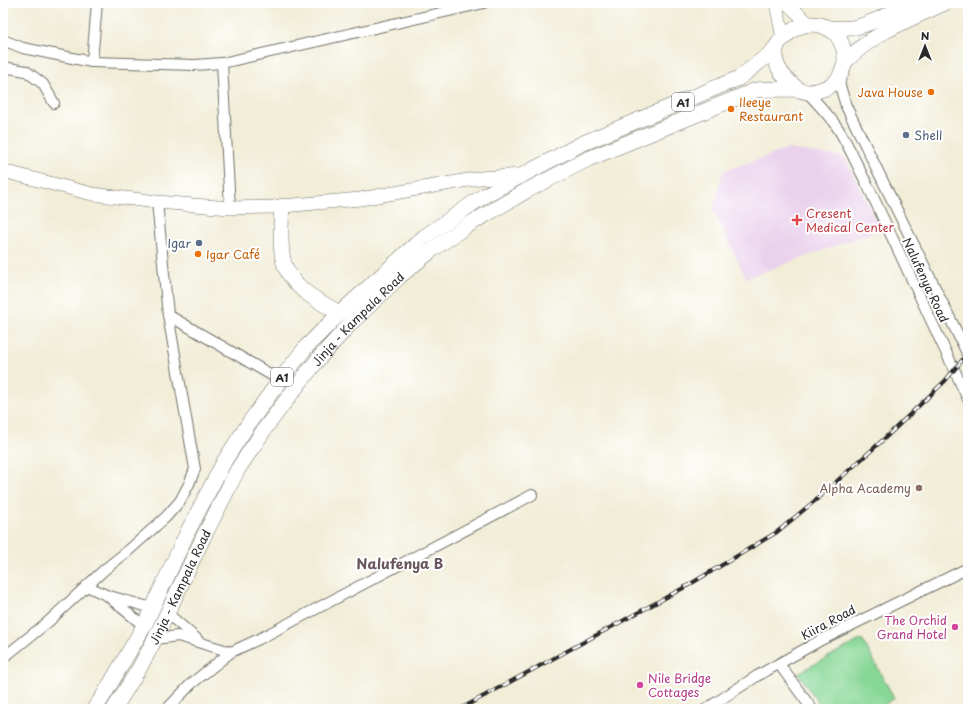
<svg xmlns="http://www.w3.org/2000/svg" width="971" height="712" font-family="'Playpen Sans',sans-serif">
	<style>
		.built { fill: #ead1ec }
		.green { fill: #87d796; stroke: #598160 }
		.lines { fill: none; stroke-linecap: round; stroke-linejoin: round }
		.minor-casing { stroke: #706f67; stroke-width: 12 }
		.major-casing { stroke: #706f67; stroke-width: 14 }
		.highway-casing { stroke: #706f67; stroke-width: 16 }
		.minor { stroke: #fff; stroke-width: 10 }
		.major { stroke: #fff; stroke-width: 13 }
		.highway { stroke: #fff; stroke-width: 15 }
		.rail-casing { stroke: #2b2b2b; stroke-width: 4 }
		.rail { stroke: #fff; stroke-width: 2.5; stroke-dasharray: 8; stroke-linecap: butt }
		.food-dot { fill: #e8710a; stroke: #fff; stroke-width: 1.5 }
		.service-dot { fill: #5c6f8a; stroke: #fff; stroke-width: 1.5 }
		.health-dot { fill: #e0444e; stroke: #fff; stroke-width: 1.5 }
		.education-dot { fill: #8d6e63; stroke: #fff; stroke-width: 1.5 }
		.hotel-dot { fill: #d1479c; stroke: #fff; stroke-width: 1.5 }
		.labels { text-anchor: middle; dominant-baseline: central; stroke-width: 4; stroke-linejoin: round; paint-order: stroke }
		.shield { fill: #fff; stroke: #6b6b6b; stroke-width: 1 }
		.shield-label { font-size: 11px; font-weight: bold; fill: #2b2b2b }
		.food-label { font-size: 12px; fill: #c56008; stroke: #fff; text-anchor: start }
		.service-label { font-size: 12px; fill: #4e5e75; stroke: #fff; text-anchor: start }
		.health-label { font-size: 12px; fill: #be3a42; stroke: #fff; text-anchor: start }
		.street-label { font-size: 12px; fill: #2b2b2b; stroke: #fff }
		.education-label { font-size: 12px; fill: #785e54; stroke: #fff; text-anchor: end }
		.hotel-label { font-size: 12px; fill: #b23c85; stroke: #fff; text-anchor: end }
		.quarter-label { font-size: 14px; font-weight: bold; fill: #69575d; stroke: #fff }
	</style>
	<rect width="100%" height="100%" fill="#fff"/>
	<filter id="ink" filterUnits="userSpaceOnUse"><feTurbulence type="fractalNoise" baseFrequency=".025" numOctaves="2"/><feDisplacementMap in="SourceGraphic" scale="8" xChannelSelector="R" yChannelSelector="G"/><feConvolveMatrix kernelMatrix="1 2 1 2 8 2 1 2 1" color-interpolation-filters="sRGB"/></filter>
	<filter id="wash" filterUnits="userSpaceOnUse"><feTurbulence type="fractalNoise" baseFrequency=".012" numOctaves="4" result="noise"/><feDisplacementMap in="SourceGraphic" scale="16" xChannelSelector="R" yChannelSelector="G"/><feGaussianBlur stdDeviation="0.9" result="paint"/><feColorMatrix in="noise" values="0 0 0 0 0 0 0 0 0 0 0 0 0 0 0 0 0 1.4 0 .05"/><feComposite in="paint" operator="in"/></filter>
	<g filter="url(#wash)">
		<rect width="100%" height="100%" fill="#f1edd7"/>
		<path class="built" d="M788,149L845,157L880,230L746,278L713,209L723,171Z"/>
		<path class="green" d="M862,639L894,698L878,709H822L798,673Z"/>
	</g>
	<g filter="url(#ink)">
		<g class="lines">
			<g class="minor-casing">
				<g id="minor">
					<path d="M3,40L23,48L92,62L195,65L222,63L484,3"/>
					<path d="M92,62L97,3"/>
					<path d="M222,63L230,208"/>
					<path d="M3,67L26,71L43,84L54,103"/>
					<path d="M838,79L846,106L968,355"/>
					<path d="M807,92C817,103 828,114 837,127C849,145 857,166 867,184L968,399"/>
					<path d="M168,315L280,380"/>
					<path d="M87,586L106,595L152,608"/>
					<path d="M110,598L144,626"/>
					<path d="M168,614L197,639"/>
					<path d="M155,639L178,636L231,652"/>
					<path d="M3,658L48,622L104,570L129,550L166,517L180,501L189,484L195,469L168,315L157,202"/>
					<path d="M779,664L812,709"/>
					<path d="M167,709L191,684L231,652L259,639L532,495"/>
					<path d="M706,709L757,676L821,640L968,568"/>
				</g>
			</g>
			<g class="major-casing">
				<g id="major">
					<path d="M776,3L783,38"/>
					<path d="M787,3L809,24"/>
					<path d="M3,171L92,194L157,202L230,208L272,207L360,199L480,178L521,175"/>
				</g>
			</g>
			<g class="highway-casing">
				<g id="highway">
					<path d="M827,28C835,28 844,29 852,28C873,24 892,12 911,3"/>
					<path d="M845,62C872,33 910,19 945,3"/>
					<path d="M282,206C281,222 280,237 282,253C285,284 315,300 340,313"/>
					<path d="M94,709L102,698L144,626L188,531L225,460L249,423L280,380L307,346L340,313L424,237L485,195L581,144L739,78L771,53L777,46"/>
					<path id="s1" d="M114,709L140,667L155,639L203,538L238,469L266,427L294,390L320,357L352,322L400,276L433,249L468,225L526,191L588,159L756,90C770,89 783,89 796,89C800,90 804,92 808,92C818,92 831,87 838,79C841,76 842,70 844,65C847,56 842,41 836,34C821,19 798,22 785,37C782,39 778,43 777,46C770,64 786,80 798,89"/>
				</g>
			</g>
			<use href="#minor" class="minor"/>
			<use href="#major" class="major"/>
			<use href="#highway" class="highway"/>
			<g class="rail-casing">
				<path id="rail" d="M460,709L687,586L777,532L817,499L884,439L945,381L968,353"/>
			</g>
			<use href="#rail" class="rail"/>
		</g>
	</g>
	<g class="food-dot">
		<circle cx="931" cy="92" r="4"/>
		<circle cx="731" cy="109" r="4"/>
		<circle cx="198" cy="254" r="4"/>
	</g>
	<g class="service-dot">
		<circle cx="906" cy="135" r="4"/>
		<circle cx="199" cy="243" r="4"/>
	</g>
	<path class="health-dot" d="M795 214h4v4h4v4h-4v4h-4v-4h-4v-4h4z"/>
	<circle class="education-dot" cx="919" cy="488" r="4"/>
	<g class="hotel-dot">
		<circle cx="955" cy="627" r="4"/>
		<circle cx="640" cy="685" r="4"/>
	</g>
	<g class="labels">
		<g class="shield">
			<rect x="672" y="93" width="22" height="18" rx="3"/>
			<rect x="271" y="368" width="22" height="18" rx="3"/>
		</g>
		<g class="shield-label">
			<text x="683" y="102">A1</text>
			<text x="282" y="377">A1</text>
		</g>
		<g class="food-label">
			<text x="923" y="92" text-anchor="end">Java House</text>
			<text x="739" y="102">Ileeye<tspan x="739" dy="14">Restaurant</tspan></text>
			<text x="206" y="254">Igar Café</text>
		</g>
		<g class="service-label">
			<text x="914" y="135">Shell</text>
			<text x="191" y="243" text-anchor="end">Igar</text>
		</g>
		<g class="health-label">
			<text x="806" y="213">Cresent<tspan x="806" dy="14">Medical Center</tspan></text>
		</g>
		<g class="street-label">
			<text transform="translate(926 280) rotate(65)">Nalufenya Road</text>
			<text stroke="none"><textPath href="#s1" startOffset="463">Jinja - Kampala Road</textPath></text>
			<text stroke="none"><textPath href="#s1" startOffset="139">Jinja - Kampala Road</textPath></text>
			<text transform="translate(828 622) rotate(-28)">Kiira Road</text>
		</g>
		<g class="education-label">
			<text x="911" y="488">Alpha Academy</text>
		</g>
		<g class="hotel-label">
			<text x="947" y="620">The Orchid<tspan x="947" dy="14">Grand Hotel</tspan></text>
			<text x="648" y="678" text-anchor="start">Nile Bridge<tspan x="648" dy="14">Cottages</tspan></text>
		</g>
		<g class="quarter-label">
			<text x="400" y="563">Nalufenya B</text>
		</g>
	</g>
	<rect width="971" height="712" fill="none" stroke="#fff" stroke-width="16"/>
	<g transform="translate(925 46)" stroke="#ffffff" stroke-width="3" paint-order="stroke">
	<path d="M0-3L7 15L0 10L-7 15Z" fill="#2b2b2b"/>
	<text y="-6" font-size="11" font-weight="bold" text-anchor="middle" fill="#2b2b2b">N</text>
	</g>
</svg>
